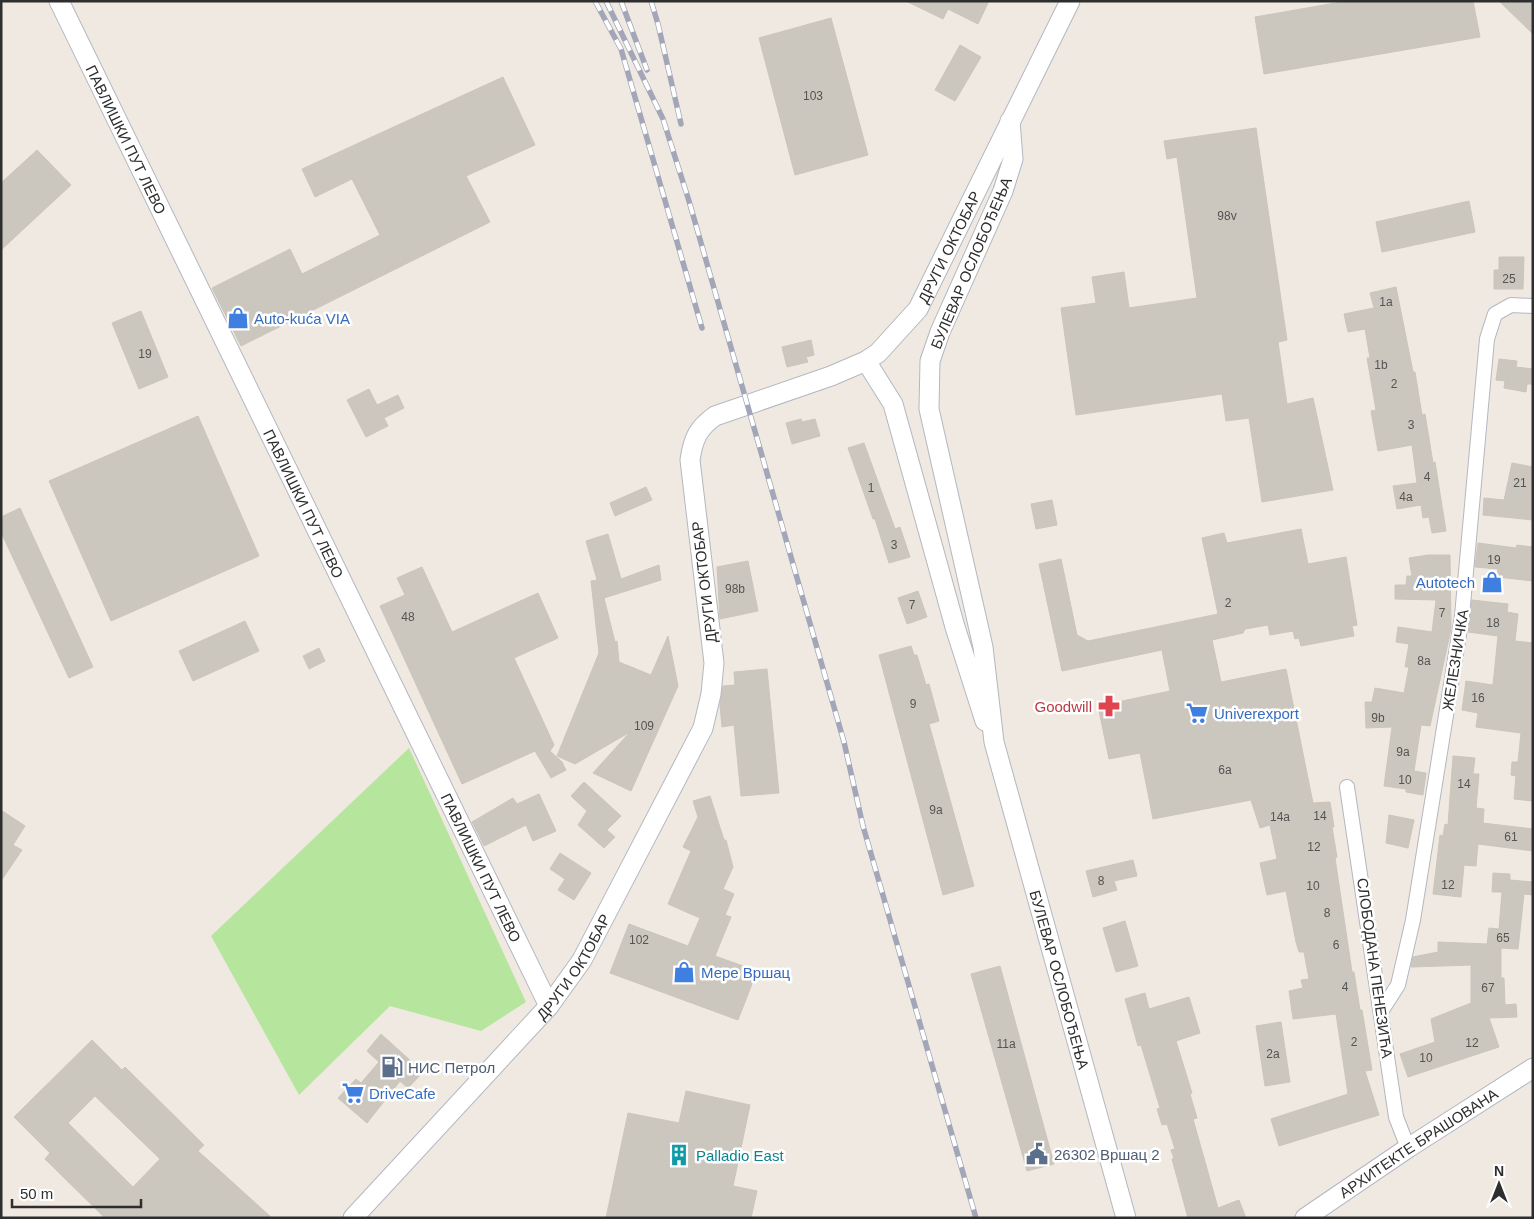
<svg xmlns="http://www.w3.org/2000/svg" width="1534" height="1219" font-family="Arial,sans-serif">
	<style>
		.green { fill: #b6e59e }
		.building { fill: #cbc7bf; stroke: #cbc5ba; fill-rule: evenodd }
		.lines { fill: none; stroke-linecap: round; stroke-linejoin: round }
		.street-casing { stroke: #b4b7c1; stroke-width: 16 }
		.secondary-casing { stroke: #b4b7c1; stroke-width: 21 }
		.street { stroke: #fff; stroke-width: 14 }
		.secondary { stroke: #fff; stroke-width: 19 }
		.rail-casing { stroke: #a3a6b8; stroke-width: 5.5 }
		.rail { stroke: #fff; stroke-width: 4; stroke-dasharray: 11; stroke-linecap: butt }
		.labels { text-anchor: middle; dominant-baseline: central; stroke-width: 5; stroke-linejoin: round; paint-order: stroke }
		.number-label { font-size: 12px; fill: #555452 }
		.street-label { font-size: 15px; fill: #2e2e2e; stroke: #fff }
		.shop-label { font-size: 15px; fill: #366cbe; stroke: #fff; text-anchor: start }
		.health-label { font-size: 15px; fill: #be3a42; stroke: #fff; text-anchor: end }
		.service-label { font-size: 15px; fill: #4e5e75; stroke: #fff; text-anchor: start }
		.culture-label { font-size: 15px; fill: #0d838f; stroke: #fff; text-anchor: start }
	</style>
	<rect width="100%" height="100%" fill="#efe9e1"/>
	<path class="green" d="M409,748L526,1002L481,1031L390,1006L299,1095L211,936Z"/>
	<g class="building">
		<path d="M906,1H989L978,24L948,9L943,19Z"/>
		<path d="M1347,1H1473L1480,37L1264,74L1255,17Z"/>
		<path d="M1499,1H1533V34Z"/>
		<path d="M831,18L868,155L795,175L759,38Z"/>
		<path d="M960,45L981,57L955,101L935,90Z"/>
		<path d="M503,77L535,145L466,176L490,222L241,346L212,288L290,249L302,274L380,235L352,179L315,197L302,169Z"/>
		<path d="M1256,128L1287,340L1278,342L1287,404L1313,398L1333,490L1262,502L1249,418L1226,421L1222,394L1076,415L1061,308L1096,303L1092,277L1124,272L1129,308L1197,298L1177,157L1167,159L1164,141Z"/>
		<path d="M37,150L71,185L1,250V183Z"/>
		<path d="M1469,201L1475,232L1382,252L1376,222Z"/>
		<path d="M1499,257H1524L1523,289H1494V270H1499Z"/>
		<path d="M1396,287L1413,372H1415L1422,415L1425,414L1433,463L1435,462L1446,531L1432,533L1429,517L1423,518L1421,505L1397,509L1393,486L1417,483L1412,445L1378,451L1371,411L1376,410L1367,358H1370L1365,329L1348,332L1344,314L1374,308L1370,293Z"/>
		<path d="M141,311L168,377L139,389L112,323Z"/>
		<path d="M811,340L814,355L806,357L808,362L787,367L782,347Z"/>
		<path d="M1499,359L1517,361L1516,367L1533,369V384H1527L1526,392L1504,388L1505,381L1496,380Z"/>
		<path d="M369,389L377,405L398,395L404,408L384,418L388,426L366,437L347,400Z"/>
		<path d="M198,416L259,556L111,621L49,481Z"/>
		<path d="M801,419L802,422L815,419L820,436L792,444L786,423Z"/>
		<path d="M864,443L895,529L900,527L910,557L889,563L875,519H873L848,448Z"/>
		<path d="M1512,463L1533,467V520L1483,515L1484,498L1504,500Z"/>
		<path d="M646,487L652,500L615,516L610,503Z"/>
		<path d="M1052,500L1057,525L1036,529L1031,504Z"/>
		<path d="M20,508L93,667L69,678L1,532V517Z"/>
		<path d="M1301,529L1308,564L1346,557L1357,625L1352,626L1354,636L1301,646L1299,638L1295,639L1293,631L1270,635L1268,625L1245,629L1243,633L1212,640L1221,682L1286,669L1313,803L1330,802L1334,827H1332L1337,857L1335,858L1352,972H1354L1360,1010H1362L1372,1070L1365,1071L1379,1115L1279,1146L1271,1119L1348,1094L1336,1014L1293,1019L1289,991L1303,988L1301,980L1309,979L1304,952H1299L1296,942L1286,891L1267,895L1260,863L1277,859L1270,825L1260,828L1251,800L1153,819L1140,753L1109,759L1098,706L1170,691L1162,650L1062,671L1039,564L1061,559L1077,635L1088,641L1218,614L1202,538L1224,533L1227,543Z"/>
		<path d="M608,534L621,579L659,565L661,580L604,598L615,642L617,641L619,662L651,675L668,636L678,686L631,791L593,773L630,732L575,764L557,756L599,653L591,581L597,580L586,541Z"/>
		<path d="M1478,543L1516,548L1517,545L1533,547V581L1497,577L1498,569L1475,567Z"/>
		<path d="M1428,555H1450L1451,629L1430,726L1421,725L1414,771L1426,773L1423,795L1406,792V789L1384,786L1392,727L1366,728L1365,702H1372L1375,688L1404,693L1409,667H1405L1409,644L1396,642L1398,627L1432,632L1436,600L1395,599V585H1406L1407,576H1412L1409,558Z"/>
		<path d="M748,561L758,611L720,619L717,567Z"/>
		<path d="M422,567L452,632L538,593L558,638L514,658L554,745L550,751L562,762L566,770L551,778L535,751L462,784L380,606L405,595L397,578Z"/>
		<path d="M918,591L927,617L907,624L898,598Z"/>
		<path d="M1472,600L1508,604L1507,612L1518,614L1515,641L1533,643V801L1514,799L1516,776L1511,775L1512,762H1518L1521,733L1476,727L1478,713L1462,710L1466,681L1493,685L1498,636L1468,632Z"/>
		<path d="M245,621L259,651L193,681L179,651Z"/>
		<path d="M911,646L914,655H917L926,685L929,684L939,721L929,724L974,886L943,895L879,655Z"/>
		<path d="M319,648L325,661L309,669L303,656Z"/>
		<path d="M767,669L779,793L741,796L734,725L722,727L720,705L723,686L735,685L734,672Z"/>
		<path d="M1453,756L1475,758L1473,774H1479L1476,808L1484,809L1483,823L1533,829V851L1478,844L1476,866L1464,865L1461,897L1433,894L1440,835L1443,836L1445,824L1448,825Z"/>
		<path d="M584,782L621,816L607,830L615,837L604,848L578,825L587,811L571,796Z"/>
		<path d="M539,794L556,831L533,841L526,825L484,846L472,822L513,798L517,804Z"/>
		<path d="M710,796L724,840H726L733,867L723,889L734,894L725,915L731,917L715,956L757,971L738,1020L610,973L629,924L688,946L700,918L668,904L691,851L683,847L698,817L693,801Z"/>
		<path d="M1,810L25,826L13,845L22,850L1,881Z"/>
		<path d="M1389,815L1414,820L1408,848L1386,843Z"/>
		<path d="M560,853L591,873L574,900L558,890L565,879L550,869Z"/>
		<path d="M1133,860L1137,876L1114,881L1117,890L1093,897L1086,871Z"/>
		<path d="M1493,873L1510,874V880L1533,882V895L1524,894L1518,949L1501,948V978H1504L1505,1005L1516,1004L1517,1017L1489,1018L1499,1047L1408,1077L1400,1054L1435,1042L1431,1019L1471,1003V965L1411,967L1413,957L1438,952V942L1487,944L1489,928L1499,929L1502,892H1492Z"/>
		<path d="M1125,921L1138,966L1116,972L1103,928Z"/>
		<path d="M1000,966L1054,1164L1027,1171L971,974Z"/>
		<path d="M1145,993L1149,1009L1189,997L1200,1033L1176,1041L1192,1093L1190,1094L1197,1118L1193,1119L1218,1208L1239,1200L1246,1218H1188L1172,1159L1174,1158L1171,1150L1175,1149L1167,1124L1162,1125L1157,1109L1160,1108L1141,1045L1138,1046L1125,999Z"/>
		<path d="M1281,1022L1290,1082L1265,1086L1256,1026Z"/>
		<path d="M381,1034L423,1072L408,1088L400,1081L367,1123L338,1098L356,1079L361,1083L379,1062L367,1051Z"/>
		<path d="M92,1040L122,1070L125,1067L204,1145L198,1151L272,1218H105L45,1159L50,1153L14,1117ZM95,1096L160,1159L133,1187L68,1123Z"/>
		<path d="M686,1091L750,1105L733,1186L757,1191L751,1218H606L628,1113L679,1123Z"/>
	</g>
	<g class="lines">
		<g class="street-casing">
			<g id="street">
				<path d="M1347,787L1396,1117L1408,1148"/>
				<path d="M1382,1010L1398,985L1413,920L1462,616L1487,339L1495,314L1511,305L1533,306"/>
			</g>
		</g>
		<g class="secondary-casing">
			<g id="secondary">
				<path id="s1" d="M59,1L549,1006"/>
				<path id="s2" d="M1010,121L1013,159L1003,191L940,332L930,361L929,409L983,647L994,742L1126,1218"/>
				<path d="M866,361L893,404L955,627L985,721"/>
				<path id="s3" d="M353,1218L549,1006L582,960L703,728L711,694L714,663L690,460C693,439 698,428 715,416L831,376L866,361L878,353L918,309L1070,1"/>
				<path id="s4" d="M1305,1218L1408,1148L1533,1068"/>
			</g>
		</g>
		<use href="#street" class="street"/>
		<use href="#secondary" class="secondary"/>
		<g class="rail-casing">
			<g id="rail">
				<path d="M595,1L621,49L702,328"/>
				<path d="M606,1L663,119L689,201L844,742L863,826L976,1218"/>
				<path d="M621,1L647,70"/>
				<path d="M651,1L658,24L681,124"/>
			</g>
		</g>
		<use href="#rail" class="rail"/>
	</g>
	<defs>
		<g id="shop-bare" transform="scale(1.725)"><path d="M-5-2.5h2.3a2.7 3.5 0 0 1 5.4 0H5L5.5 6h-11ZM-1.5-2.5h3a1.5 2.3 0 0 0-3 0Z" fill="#3f7fe0" stroke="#fff" stroke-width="2.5" paint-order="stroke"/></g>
		<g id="pharmacy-bare" transform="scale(1.725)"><path d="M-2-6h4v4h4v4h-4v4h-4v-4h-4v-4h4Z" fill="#e0444e" stroke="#fff" stroke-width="2.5" paint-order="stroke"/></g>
		<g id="supermarket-bare" transform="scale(1.725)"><path d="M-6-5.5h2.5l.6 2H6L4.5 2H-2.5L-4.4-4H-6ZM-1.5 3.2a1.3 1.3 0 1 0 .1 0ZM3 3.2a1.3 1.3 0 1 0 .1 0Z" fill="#3f7fe0" stroke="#fff" stroke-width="2.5" paint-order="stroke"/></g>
		<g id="fuel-bare" transform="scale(1.725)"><path d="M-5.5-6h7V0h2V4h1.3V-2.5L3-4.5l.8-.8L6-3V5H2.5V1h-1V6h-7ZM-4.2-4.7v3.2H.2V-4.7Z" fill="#5c6f8a" stroke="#fff" stroke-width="2.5" paint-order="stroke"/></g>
		<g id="civic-bare" transform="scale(1.725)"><path d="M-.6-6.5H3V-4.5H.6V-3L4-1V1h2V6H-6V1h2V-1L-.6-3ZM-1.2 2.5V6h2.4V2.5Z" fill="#5c6f8a" stroke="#fff" stroke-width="2.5" paint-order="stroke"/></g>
		<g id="building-bare" transform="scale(1.725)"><path d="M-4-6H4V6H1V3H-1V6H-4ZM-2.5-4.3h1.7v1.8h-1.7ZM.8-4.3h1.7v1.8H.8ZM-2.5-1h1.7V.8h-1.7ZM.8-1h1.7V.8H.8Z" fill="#0f9aa8" stroke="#fff" stroke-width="2.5" paint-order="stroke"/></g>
	</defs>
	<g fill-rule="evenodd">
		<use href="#shop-bare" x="238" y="318"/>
		<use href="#shop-bare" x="1492" y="582"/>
		<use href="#pharmacy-bare" x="1109" y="706"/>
		<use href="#supermarket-bare" x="1197" y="713"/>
		<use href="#shop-bare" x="684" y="972"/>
		<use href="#fuel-bare" x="392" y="1067"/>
		<use href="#supermarket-bare" x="353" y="1093"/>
		<use href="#civic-bare" x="1037" y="1154"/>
		<use href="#building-bare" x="679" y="1155"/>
	</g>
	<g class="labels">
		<g class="number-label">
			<text x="813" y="96">103</text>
			<text x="1227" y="216">98v</text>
			<text x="1509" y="279">25</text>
			<text x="1386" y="302">1a</text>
			<text x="145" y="354">19</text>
			<text x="1381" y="365">1b</text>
			<text x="1394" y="384">2</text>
			<text x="1411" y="425">3</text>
			<text x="1427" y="477">4</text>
			<text x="1520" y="483">21</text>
			<text x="871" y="488">1</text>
			<text x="1406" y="497">4a</text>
			<text x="894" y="545">3</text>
			<text x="1494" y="560">19</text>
			<text x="735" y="589">98b</text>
			<text x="1228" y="603">2</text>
			<text x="912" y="605">7</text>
			<text x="1442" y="613">7</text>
			<text x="408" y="617">48</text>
			<text x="1493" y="623">18</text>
			<text x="1424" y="661">8a</text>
			<text x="1478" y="698">16</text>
			<text x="913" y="704">9</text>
			<text x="1378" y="718">9b</text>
			<text x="644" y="726">109</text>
			<text x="1403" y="752">9a</text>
			<text x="1225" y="770">6a</text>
			<text x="1405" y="780">10</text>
			<text x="1464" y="784">14</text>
			<text x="936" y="810">9a</text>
			<text x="1320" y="816">14</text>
			<text x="1280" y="817">14a</text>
			<text x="1511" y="837">61</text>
			<text x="1314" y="847">12</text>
			<text x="1101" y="881">8</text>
			<text x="1448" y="885">12</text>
			<text x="1313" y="886">10</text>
			<text x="1327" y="913">8</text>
			<text x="1503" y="938">65</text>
			<text x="639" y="940">102</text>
			<text x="1336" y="945">6</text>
			<text x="1345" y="987">4</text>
			<text x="1488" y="988">67</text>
			<text x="1354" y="1042">2</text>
			<text x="1472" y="1043">12</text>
			<text x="1006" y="1044">11a</text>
			<text x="1273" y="1054">2a</text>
			<text x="1426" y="1058">10</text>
		</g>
		<g class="street-label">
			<text stroke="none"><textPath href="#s1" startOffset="154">ПАВЛИШКИ ПУТ ЛЕВО</textPath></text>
			<text stroke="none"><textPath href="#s3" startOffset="1234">ДРУГИ ОКТОБАР</textPath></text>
			<text transform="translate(971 263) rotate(-67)">БУЛЕВАР ОСЛОБОЂЕЊА</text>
			<text stroke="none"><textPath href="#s1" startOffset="559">ПАВЛИШКИ ПУТ ЛЕВО</textPath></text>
			<text transform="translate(704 582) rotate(-97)">ДРУГИ ОКТОБАР</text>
			<text transform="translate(1455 660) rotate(-81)">ЖЕЛЕЗНИЧКА</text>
			<text stroke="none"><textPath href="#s1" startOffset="964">ПАВЛИШКИ ПУТ ЛЕВО</textPath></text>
			<text stroke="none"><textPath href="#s3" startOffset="335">ДРУГИ ОКТОБАР</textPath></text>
			<text transform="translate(1375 968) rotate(82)">СЛОБОДАНА ПЕНЕЗИЋА</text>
			<text stroke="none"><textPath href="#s2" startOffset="891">БУЛЕВАР ОСЛОБОЂЕЊА</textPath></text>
			<text stroke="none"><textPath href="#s4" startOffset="136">АРХИТЕКТЕ БРАШОВАНА</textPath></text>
		</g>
		<g class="shop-label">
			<text x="254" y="318">Auto-kuća VIA</text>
			<text x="1475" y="582" text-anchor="end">Autotech</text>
			<text x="1214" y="713">Univerexport</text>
			<text x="701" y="972">Мере Вршац</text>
			<text x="369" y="1093">DriveCafe</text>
		</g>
		<g class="health-label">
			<text x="1092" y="706">Goodwill</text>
		</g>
		<g class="service-label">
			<text x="408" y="1067">НИС Петрол</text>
			<text x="1054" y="1154">26302 Вршац 2</text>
		</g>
		<g class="culture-label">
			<text x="696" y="1155">Palladio East</text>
		</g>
	</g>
	<rect width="1534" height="1219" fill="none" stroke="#2e2e2e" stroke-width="5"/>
	<g transform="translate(1499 1184)" stroke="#ffffff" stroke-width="4" paint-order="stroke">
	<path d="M0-4L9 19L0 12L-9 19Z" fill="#2e2e2e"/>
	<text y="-8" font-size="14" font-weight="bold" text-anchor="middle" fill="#2e2e2e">N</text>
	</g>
	<path d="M12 1199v8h129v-8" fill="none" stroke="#2e2e2e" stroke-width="2.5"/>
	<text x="20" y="1199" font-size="15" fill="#2e2e2e" stroke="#ffffff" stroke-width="4" paint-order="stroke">50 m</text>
</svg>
